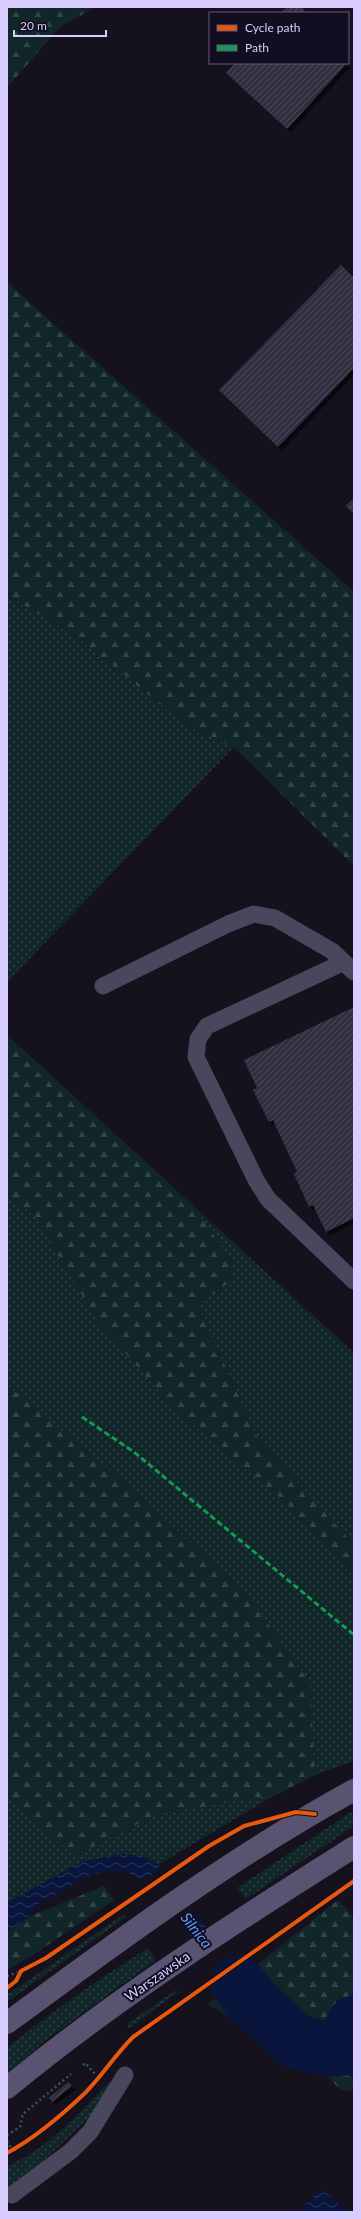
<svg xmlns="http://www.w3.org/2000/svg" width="361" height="2219" font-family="Lato,sans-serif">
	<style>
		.grass { fill: url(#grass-dots) }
		.forest { fill: url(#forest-firs) }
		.water { fill: url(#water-waves) }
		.pier { fill: #15121d }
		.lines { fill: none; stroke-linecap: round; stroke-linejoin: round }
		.river { stroke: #09153c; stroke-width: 55 }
		.building { fill: url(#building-hatch); filter: url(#shadow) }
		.path { stroke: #454f5e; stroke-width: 2.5; stroke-dasharray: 2 3; stroke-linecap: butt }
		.service { stroke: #4a465e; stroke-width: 17 }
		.secondary { stroke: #575371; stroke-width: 22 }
		.quiet { stroke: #139951; stroke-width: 3; stroke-dasharray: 6 3; stroke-linecap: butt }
		.cycleway-casing { stroke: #130d21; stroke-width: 6 }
		.cycleway { stroke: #e8590c; stroke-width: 4 }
		.labels { text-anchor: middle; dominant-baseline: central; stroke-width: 4; stroke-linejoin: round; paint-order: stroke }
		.street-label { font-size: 14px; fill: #d9cdff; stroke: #130d21 }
		.water-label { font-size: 15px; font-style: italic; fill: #5b9eff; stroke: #130d21 }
	</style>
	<defs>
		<pattern id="grass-dots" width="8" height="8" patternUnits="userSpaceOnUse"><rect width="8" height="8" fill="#112629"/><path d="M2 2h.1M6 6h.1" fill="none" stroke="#334449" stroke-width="1.8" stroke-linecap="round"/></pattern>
		<pattern id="forest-firs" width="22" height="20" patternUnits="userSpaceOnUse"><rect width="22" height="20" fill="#112629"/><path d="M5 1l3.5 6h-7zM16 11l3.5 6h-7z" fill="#334449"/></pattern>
		<pattern id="water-waves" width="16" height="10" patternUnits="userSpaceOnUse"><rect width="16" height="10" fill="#09153c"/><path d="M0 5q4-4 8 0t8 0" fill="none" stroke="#2c3659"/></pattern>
		<pattern id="building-hatch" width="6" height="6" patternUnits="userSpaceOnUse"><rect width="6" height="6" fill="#332f3f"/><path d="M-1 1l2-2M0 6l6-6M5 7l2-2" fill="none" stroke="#504c5c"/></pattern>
		<filter id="shadow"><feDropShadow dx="3.5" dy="3.5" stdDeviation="0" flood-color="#0009"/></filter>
	</defs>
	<rect width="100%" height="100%" fill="#15121d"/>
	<g class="grass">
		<path d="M7,595L78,638L187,726L234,747L7,982Z"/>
		<path d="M7,1035L354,1353V1761L315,1775L275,1795L158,1865L143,1856L82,1862L7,1903Z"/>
		<path d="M354,1810V1826L246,1899L237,1888Z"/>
		<path d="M124,1914L126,1917L7,2002V1995Z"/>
		<path d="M148,1948L156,1960L46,2040L7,2074V2048C52,2011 99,1979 148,1948Z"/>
		<path d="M176,1990L178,1992L128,2029V2023Z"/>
		<path d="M108,2082L111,2083L96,2110L82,2124L35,2169L7,2192V2167C14,2162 22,2159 29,2155C58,2135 85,2109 108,2082Z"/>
	</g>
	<g class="forest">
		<path d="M7,7H96L60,27L7,88Z"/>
		<path d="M7,282L354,592V866L234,747L187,726L78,638L7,595Z"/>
		<path d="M7,1035L193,1206L233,1262L231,1281L198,1305L256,1435L354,1545V1578L285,1502L180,1414L99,1324L37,1219L7,1194Z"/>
		<path d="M7,1382L14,1391L130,1486L249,1597L310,1683L315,1775L275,1795L158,1814L74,1856L7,1798Z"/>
		<path d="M104,1886L114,1900L30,1957L7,1970V1932L28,1917Z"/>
		<path d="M338,1900L354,1918V2091L341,2090L315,2065L293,2056L208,2004Z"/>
	</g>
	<g class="water">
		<path d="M122,1854L143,1856L158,1865L257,1990L300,2030L286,2043L250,2011L147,1883L136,1876L122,1871H107L87,1877L38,1904L28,1917L7,1932V1903L81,1862Z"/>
		<path d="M321,2188L348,2212H299Z"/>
	</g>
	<g class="pier">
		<path d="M163,1867L200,1913L179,1927L141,1882Z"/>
		<path d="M209,1924L245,1972L226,1985L188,1938Z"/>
	</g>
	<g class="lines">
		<path class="river" d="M238,1983L250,1999L295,2041L324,2049L352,2048L350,2031L354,2023"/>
	</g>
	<g class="building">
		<path d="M287,7H301L307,13H281Z"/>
		<path d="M235,63H347L287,129L226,73Z"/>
		<path d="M341,265L354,278V368L278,447L219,390Z"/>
		<path d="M354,498V514L346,506Z"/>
		<path d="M354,1007V1218L326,1232L313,1205L309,1207L294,1174L297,1172L273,1120L269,1122L253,1090L257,1088L244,1060Z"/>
		<path d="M68,2082L72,2086L52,2102L49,2098Z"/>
	</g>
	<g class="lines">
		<g class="path">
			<path d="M7,1976L21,1971"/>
			<path d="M83,2065L85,2063L96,2075"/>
			<path d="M7,2135L20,2127L23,2114L71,2074"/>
			<path d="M7,2141L12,2150"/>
		</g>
		<g class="service">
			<path d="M344,962L207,1026L198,1039L196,1057L256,1180L268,1199L354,1281"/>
			<path d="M103,986L228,924L254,914L275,918L332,951L354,972"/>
			<path d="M12,2195L71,2151L90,2132L125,2075"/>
		</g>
		<g class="secondary">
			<path d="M7,2023C118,1941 232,1857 354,1790"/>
			<path d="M7,2088C116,1998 235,1922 354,1847"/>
		</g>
		<path class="quiet" d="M82,1417L134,1452L354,1635"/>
		<g class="cycleway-casing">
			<g id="cycleway">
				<path d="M7,1988L16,1981L21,1971L46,1958L209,1846L244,1826L296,1812L315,1814"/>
				<path d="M7,2153C33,2139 63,2114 85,2093C102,2076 115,2055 133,2037L354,1881"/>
			</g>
		</g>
		<use href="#cycleway" class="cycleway"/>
	</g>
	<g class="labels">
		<g class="street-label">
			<text transform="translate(157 1976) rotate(-35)">Warszawska</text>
		</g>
		<g class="water-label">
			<text transform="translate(197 1930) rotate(52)">Silnica</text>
		</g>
	</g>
	<rect width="361" height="2219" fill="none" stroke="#d9cdff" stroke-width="16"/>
	<rect x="209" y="12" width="140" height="52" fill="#130d21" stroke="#625a7a"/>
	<rect x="217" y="25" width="20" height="6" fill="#e8590c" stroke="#625a7a"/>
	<text x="245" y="32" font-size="12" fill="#d9cdff">Cycle path</text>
	<rect x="217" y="45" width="20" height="6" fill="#139951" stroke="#625a7a"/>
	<text x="245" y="52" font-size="12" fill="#d9cdff">Path</text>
	<path d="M14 30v6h92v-6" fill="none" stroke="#d9cdff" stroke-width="2"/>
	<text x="20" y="30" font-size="12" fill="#d9cdff" stroke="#130d21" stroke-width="3" paint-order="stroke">20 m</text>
</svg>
